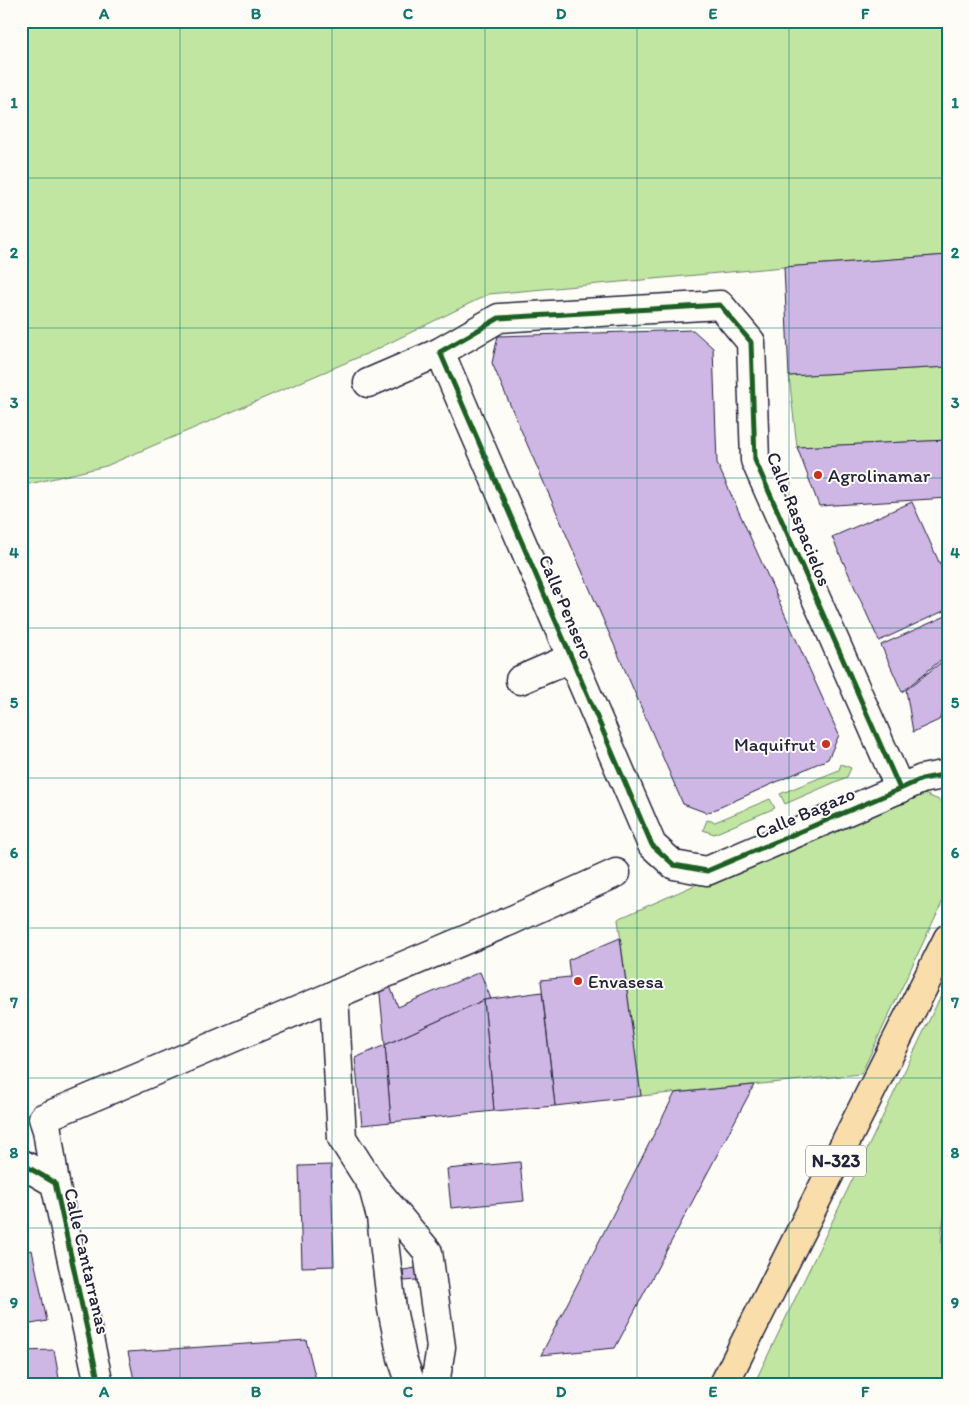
<svg xmlns="http://www.w3.org/2000/svg" width="969" height="1405" font-family="Itim,sans-serif">
	<style>
		.green { fill: #c0e6a1; stroke: #71846e }
		.building { fill: #ceb6e5; stroke: #22223b }
		.lines { fill: none; stroke-linecap: round; stroke-linejoin: round }
		.minor-casing { stroke: #22223b; stroke-width: 31 }
		.highway-casing { stroke: #22223b; stroke-width: 31 }
		.minor { stroke: #fdfcf7; stroke-width: 28 }
		.highway { stroke: #f9deab; stroke-width: 28 }
		.cycleway-casing { stroke: #fdfcf7; stroke-width: 8 }
		.cycleway { stroke: #1b5e20; stroke-width: 5 }
		.grid { fill: none; stroke: #0f766e; stroke-width: 1; stroke-opacity: 0.55 }
		.poi-dot { fill: #c8321e; stroke: #fdfcf7; stroke-width: 2 }
		.labels { text-anchor: middle; dominant-baseline: central; stroke-width: 4; stroke-linejoin: round; paint-order: stroke }
		.shield { fill: #fdfcf7; stroke: #646373; stroke-width: 1 }
		.shield-label { font-size: 18px; font-weight: bold; fill: #22223b }
		.poi-label { font-size: 19px; fill: #22223b; stroke: #fdfcf7; text-anchor: start }
		.street-label { font-size: 19px; fill: #22223b; stroke: #fdfcf7 }
		.neatline { fill: none; stroke: #0f766e; stroke-width: 2 }
		.grid-label { font-size: 16px; text-anchor: middle; font-weight: bold; fill: #0f766e }
	</style>
	<rect width="100%" height="100%" fill="#fdfcf7"/>
	<filter id="ink" filterUnits="userSpaceOnUse"><feTurbulence type="fractalNoise" baseFrequency=".02" numOctaves="2"/><feDisplacementMap in="SourceGraphic" scale="10" xChannelSelector="R" yChannelSelector="G"/><feConvolveMatrix kernelMatrix="1 2 1 2 8 2 1 2 1" color-interpolation-filters="sRGB"/></filter>
	<g filter="url(#ink)">
		<g class="green">
			<path d="M21,21H948V255L784,267L489,294L373,351L106,466L21,486Z"/>
			<path d="M948,367V440L797,447L789,376Z"/>
			<path d="M841,764L851,768L847,777L785,804L780,794L839,770Z"/>
			<path d="M922,793L939,800L948,808V890L861,1074L641,1096L618,919L894,797Z"/>
			<path d="M770,799L775,808L714,834L703,830L707,820L715,822Z"/>
			<path d="M948,981V1205C935,1239 945,1271 948,1306C949,1331 948,1358 948,1384H754Z"/>
		</g>
		<g class="building">
			<path d="M948,255V367L789,376L784,267Z"/>
			<path d="M693,330L713,348L717,463L839,735L828,759L707,813L683,804L492,363L498,336Z"/>
			<path d="M948,440V498L819,506L797,447Z"/>
			<path d="M912,502L948,582V609L879,641L832,537Z"/>
			<path d="M948,615V654L902,692L881,645Z"/>
			<path d="M948,657V701L939,720L913,732L906,690Z"/>
			<path d="M620,938L641,1096L555,1106L541,980L570,977L568,960Z"/>
			<path d="M480,972L491,999L484,1000L385,1045L379,985L388,981L398,1007Z"/>
			<path d="M542,992L555,1106L494,1111L484,1000Z"/>
			<path d="M484,1000L494,1111L391,1122L385,1045Z"/>
			<path d="M385,1045L391,1122L362,1125L355,1058Z"/>
			<path d="M754,1085L615,1348L541,1355L675,1093Z"/>
			<path d="M520,1162L524,1201L451,1208L447,1169Z"/>
			<path d="M331,1165L334,1266L302,1267L299,1166Z"/>
			<path d="M32,1250L47,1321L21,1326V1252Z"/>
			<path d="M416,1268L417,1280L404,1281L403,1270Z"/>
			<path d="M306,1340L317,1384H135L128,1352Z"/>
			<path d="M54,1350L60,1384H21V1351Z"/>
		</g>
		<g class="lines">
			<g class="minor-casing">
				<g id="minor">
					<path d="M440,352L652,845L674,865L707,871L922,779L948,774"/>
					<path d="M368,383L440,352L499,318L720,305L751,342L755,460L900,789"/>
					<path d="M520,680L571,658"/>
					<path d="M334,995L342,1138L372,1185L428,1252L441,1347L435,1384"/>
					<path d="M21,1166L24,1165L55,1183L99,1384"/>
					<path d="M55,1183L47,1130L43,1118L512,920L616,873"/>
					<path d="M374,1191L381,1217L392,1309L402,1358L411,1384"/>
				</g>
			</g>
			<g class="highway-casing">
				<path id="highway" d="M724,1384L948,938"/>
			</g>
			<use href="#minor" class="minor"/>
			<use href="#highway" class="highway"/>
			<g class="cycleway-casing">
				<g id="cycleway">
					<path d="M900,789L755,460L751,342L720,305L499,318L440,352L652,845L674,865L707,871L900,789L922,779L948,774"/>
					<path d="M21,1166L24,1165L55,1183L99,1384"/>
				</g>
			</g>
			<use href="#cycleway" class="cycleway"/>
		</g>
	</g>
	<path class="grid" d="M180,21V1384M332,21V1384M485,21V1384M637,21V1384M789,21V1384M21,178H948M21,328H948M21,478H948M21,628H948M21,778H948M21,928H948M21,1078H948M21,1228H948"/>
	<g class="poi-dot">
		<circle cx="818" cy="475" r="5"/>
		<circle cx="826" cy="744" r="5"/>
		<circle cx="578" cy="981" r="5"/>
	</g>
	<g class="labels">
		<rect class="shield" x="806" y="1145.5" width="60" height="31" rx="4"/>
		<g class="shield-label">
			<text x="836" y="1161">N-323</text>
		</g>
		<g class="poi-label">
			<text x="828" y="475">Agrolinamar</text>
			<text x="816" y="744" text-anchor="end">Maquifrut</text>
			<text x="588" y="981">Envasesa</text>
		</g>
		<g class="street-label">
			<text transform="translate(799 519) rotate(68)">Calle Raspacielos</text>
			<text transform="translate(566 607) rotate(67)">Calle Pensero</text>
			<text transform="translate(805 813) rotate(-23)">Calle Bagazo</text>
			<text transform="translate(87 1261) rotate(77)">Calle Cantarranas</text>
		</g>
	</g>
	<rect width="969" height="1405" fill="none" stroke="#fdfcf7" stroke-width="55"/>
	<rect x="28" y="28" width="914" height="1350" class="neatline"/>
	<g class="grid-label">
		<text x="104" y="19">A</text>
		<text x="256" y="19">B</text>
		<text x="408" y="19">C</text>
		<text x="561" y="19">D</text>
		<text x="713" y="19">E</text>
		<text x="865" y="19">F</text>
		<text x="14" y="108">1</text>
		<text x="955" y="108">1</text>
		<text x="14" y="258">2</text>
		<text x="955" y="258">2</text>
		<text x="14" y="408">3</text>
		<text x="955" y="408">3</text>
		<text x="14" y="558">4</text>
		<text x="955" y="558">4</text>
		<text x="14" y="708">5</text>
		<text x="955" y="708">5</text>
		<text x="14" y="858">6</text>
		<text x="955" y="858">6</text>
		<text x="14" y="1008">7</text>
		<text x="955" y="1008">7</text>
		<text x="14" y="1158">8</text>
		<text x="955" y="1158">8</text>
		<text x="14" y="1308">9</text>
		<text x="955" y="1308">9</text>
		<text x="104" y="1397">A</text>
		<text x="256" y="1397">B</text>
		<text x="408" y="1397">C</text>
		<text x="561" y="1397">D</text>
		<text x="713" y="1397">E</text>
		<text x="865" y="1397">F</text>
	</g>
</svg>
